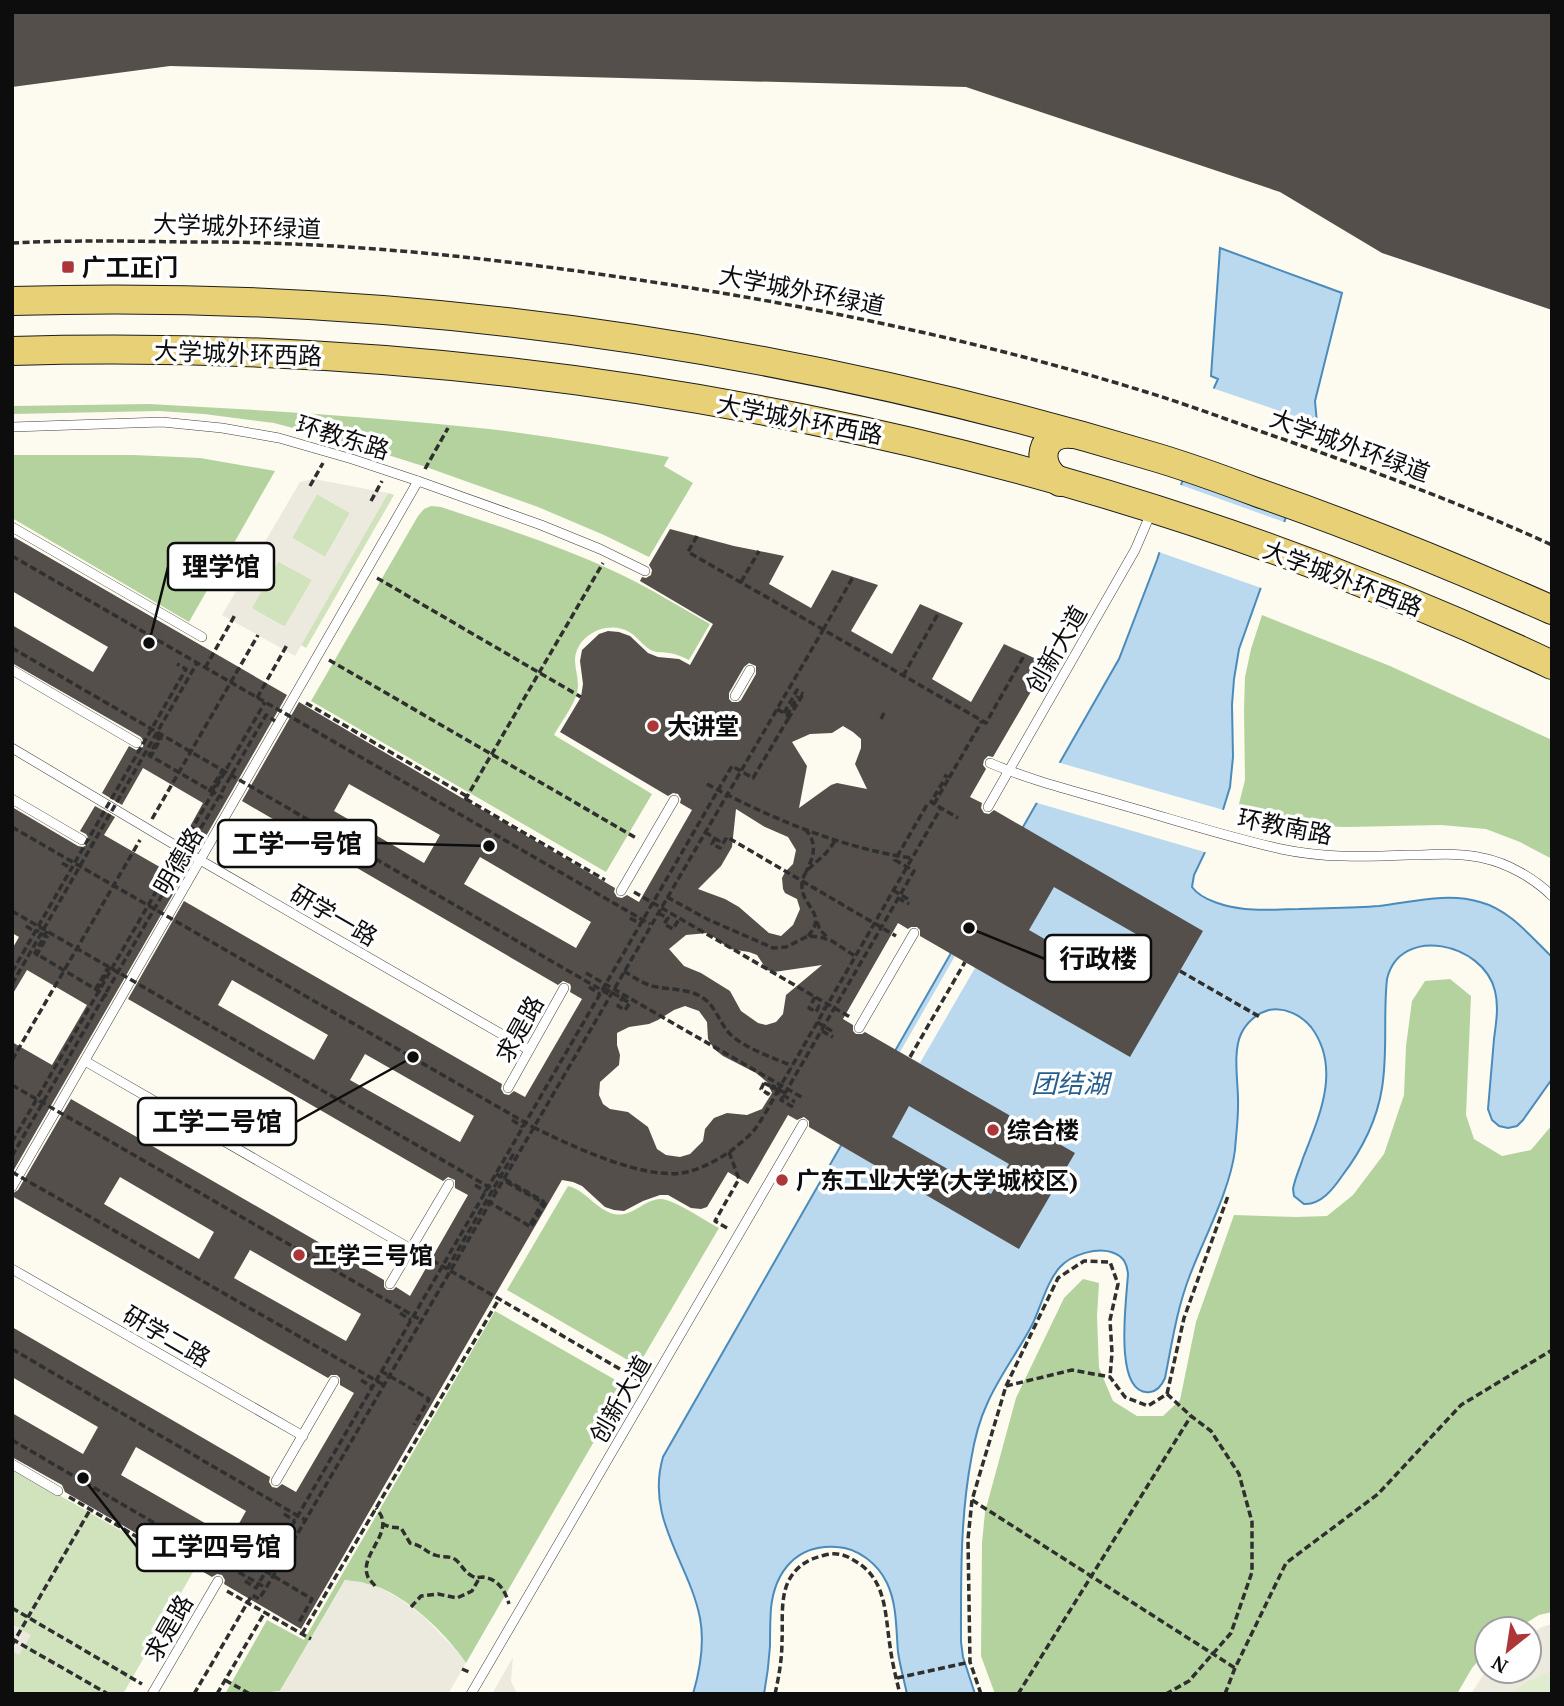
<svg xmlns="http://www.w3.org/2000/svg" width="1564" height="1706" font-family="'PT Serif','Noto Sans SC',serif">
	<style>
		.green { fill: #d0e3bd }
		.forest { fill: #b4d29e }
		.pitch { fill: #e0ecce }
		.plaza { fill: #ece9df; fill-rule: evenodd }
		.water { fill: #bad9ee; stroke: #4a8bbc; stroke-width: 2 }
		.pier { fill: #fdfbef }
		.building { fill: #544f4b; fill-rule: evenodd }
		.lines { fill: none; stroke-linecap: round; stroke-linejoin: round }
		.service-casing { stroke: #404040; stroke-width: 10 }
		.primary-casing { stroke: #1e1e1e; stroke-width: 30 }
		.path { stroke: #2f2f2f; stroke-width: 3.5; stroke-dasharray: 7 3.5; stroke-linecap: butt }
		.service { stroke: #fff; stroke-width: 9 }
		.primary { stroke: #e7d075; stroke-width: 28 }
		.path-bridge { stroke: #2f2f2f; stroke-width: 3.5; stroke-dasharray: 7 3.5; stroke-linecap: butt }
		.poi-dot { fill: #ac3638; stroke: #fff; stroke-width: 2.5 }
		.labels { text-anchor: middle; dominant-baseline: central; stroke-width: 7; stroke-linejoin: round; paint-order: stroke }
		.street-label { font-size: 24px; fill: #0d0d0d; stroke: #fff }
		.poi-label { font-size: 24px; font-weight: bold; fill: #0d0d0d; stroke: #fff; text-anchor: start }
		.water-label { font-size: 26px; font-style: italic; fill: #265e8f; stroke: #fff }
		.leader { fill: none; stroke: #0d0d0d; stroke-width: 2.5 }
		.callout-dot { fill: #0d0d0d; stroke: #fff; stroke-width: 2.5 }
		.callout { fill: #fff; stroke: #0d0d0d; stroke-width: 2.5 }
		.callout-label { font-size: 26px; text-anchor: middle; font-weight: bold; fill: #0d0d0d }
	</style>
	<rect width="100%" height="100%" fill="#fdfbef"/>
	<g class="green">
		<path d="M388,493L394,495L306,648L301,645Z"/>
		<path d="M317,494L350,513L325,557L292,538Z"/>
		<path d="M278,561L312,580L285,627L251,608Z"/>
		<path d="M12,1468L193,1572L123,1694H12Z"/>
	</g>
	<g class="forest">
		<path d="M149,404C263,410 376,417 489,429C549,436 609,447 669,457L664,466L693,483L649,557L604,535L538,507L426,467L353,444L274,423L204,414L159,411L12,414V406Z"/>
		<path d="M12,455H134L200,458L275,471L189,622L12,518Z"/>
		<path d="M431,506L441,507C507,529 574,550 636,582C661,595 685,610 710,624L689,660C683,657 676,654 669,653C663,652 658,653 653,651C641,646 637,633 622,629C602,623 576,637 575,660C575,671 580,681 577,693C573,707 561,722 554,735L652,794L606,872L311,701L418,516L424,509Z"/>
		<path d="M1262,615L1390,666L1552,740V859L1520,842L1486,829L1441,825L1346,827L1317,826L1268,817L1238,808L1245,780L1244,710L1245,677L1251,649Z"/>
		<path d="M1450,979L1471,996L1466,1115L1474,1139L1502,1156L1531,1150L1552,1125V1612L1539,1615L1516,1629H1487V1651L1472,1668L1457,1694H995L981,1656L982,1543L985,1512L1016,1398L1064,1298L1083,1279L1099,1283L1097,1316L1099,1368L1113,1401L1137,1416H1163L1180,1400L1196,1322L1234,1215L1297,1217L1327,1216L1353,1195L1384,1154L1404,1095L1406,1046L1412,1001L1425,981Z"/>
		<path d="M568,1186C587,1191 595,1209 614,1214C632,1218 643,1200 660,1199C672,1198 707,1222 719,1228L638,1366L507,1290Z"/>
		<path d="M495,1311L626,1386L466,1663C447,1635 414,1603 383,1589C372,1584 358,1583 345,1580L280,1691L253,1694H225L267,1620L304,1640Z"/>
	</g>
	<path class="pitch" d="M1552,1670V1694H1509L1527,1681Z"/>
	<g class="plaza">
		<path d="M314,479L388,493L295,656L222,615L300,482ZM317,494L350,513L325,557L292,538ZM279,561L312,580L284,627L252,608Z"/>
		<path d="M345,1580L361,1582L381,1588L400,1599L423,1616L458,1652L466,1663L448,1694H253L280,1691Z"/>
		<path d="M12,1624L31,1635L19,1655L12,1651Z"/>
		<path d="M1552,1624V1670L1527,1681L1509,1694H1471L1487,1669V1671H1529V1635L1542,1627Z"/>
		<path d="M513,1657L511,1681L517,1694H492Z"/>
	</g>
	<path class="water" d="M1220,248L1342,293L1315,401L1317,423V430L1239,649L1234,679L1232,705L1233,757L1230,787L1219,823L1194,875L1192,887C1202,901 1228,907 1245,909C1263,911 1281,909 1299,909C1325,908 1352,908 1379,906C1412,902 1448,892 1480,902C1510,910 1530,936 1552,957V1079L1523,1120L1517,1126L1508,1128L1499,1126L1492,1120L1488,1109C1490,1086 1492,1062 1494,1039C1496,1023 1499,1007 1495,991C1484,943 1400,924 1387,979C1383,1015 1388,1052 1382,1088C1377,1120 1361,1151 1342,1176C1333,1189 1321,1205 1304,1204L1294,1196L1293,1189C1295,1178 1300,1168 1303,1158C1319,1117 1342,1068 1311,1027C1301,1015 1285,1007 1269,1010C1257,1013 1246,1023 1241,1034C1232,1053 1239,1086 1238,1107C1238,1121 1236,1136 1235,1150C1230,1190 1205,1236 1190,1275C1177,1308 1172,1343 1165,1378C1162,1385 1158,1391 1150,1392C1112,1397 1127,1295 1128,1274C1127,1264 1124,1257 1114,1253C1098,1246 1071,1255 1060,1267C1046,1283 1041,1307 1032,1325C1018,1352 999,1376 987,1404C979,1421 974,1442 971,1460C960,1520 961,1581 961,1642L963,1657L975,1694H907C904,1680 900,1666 898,1652C896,1629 897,1604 887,1583C878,1564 858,1548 837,1547C797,1544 775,1571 771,1608C770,1621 770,1633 770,1646C769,1662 767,1678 764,1694H693C700,1670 705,1644 700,1618C689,1562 645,1519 663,1457L1119,659L1157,560L1208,401L1218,379L1211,376Z"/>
	<g class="pier">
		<path d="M1212,388L1321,425L1292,510L1182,472L1204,402Z"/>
		<path d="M1178,484L1287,523L1264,589L1156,551Z"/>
		<path d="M1057,762L1227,811L1208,853L1034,802Z"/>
		<path d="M955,956L975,968L920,1063L900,1052Z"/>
	</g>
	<g class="building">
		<path d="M12,12H1552V310L1382,253L1280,192L966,87L170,66L12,87Z"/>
		<path d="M670,529L734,546L784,556L769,584L811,608L832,570L878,585L851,631L892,654L920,604L963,623L932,679L971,702L1004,644L1047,664L993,757L988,756L984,760L983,765L986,769L970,797L982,803L981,808L984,813L989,814L994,810L1203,931L1130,1057L920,936V930L917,927H911L908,929L898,923L843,1019L853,1025V1031L856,1034H862L865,1032L1075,1153L1019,1249L809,1127V1121L804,1117L797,1120L788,1115L748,1184L728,1172L707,1207L701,1209L691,1208L668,1195H660L643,1201L624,1211L614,1210L605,1207L582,1186L573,1182L562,1180L301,1629L224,1584L225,1580L222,1575L217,1574L212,1577L65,1492L62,1485L12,1457V1413L83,1454L98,1427L12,1377V1327L270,1477L269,1482L272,1487L277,1488L282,1484L296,1492L354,1393L340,1385V1378L337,1375H331L328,1378L12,1196V1194L18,1190L71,1099L384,1280V1287L387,1290H393L396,1287L410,1296L468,1195L455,1188V1180L448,1177L443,1181L128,999L184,901L502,1084L501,1089L504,1094L509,1095L514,1091L525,1097L582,999L570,992L571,987L570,984L563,981L558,985L242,801L299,702L615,888L614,892L617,897L622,898L627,895L639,902L692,810L680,803L681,799L678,794L673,793L668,796L560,732L581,697L583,684L580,661L582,650L599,634L608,631L619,632L630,636L648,653L658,657L679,659L690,665L713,624L640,581L642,577L646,578L651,575L652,570L649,565ZM749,663L756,666V674L741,700L738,702H732L729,699V693L744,667ZM843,726L853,732L861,739V748L855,764L867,789L837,783L831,785L799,808L807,766L792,742L810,734L832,733ZM349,784L440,835L424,863L334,811ZM736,809L765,827L788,837L796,850L793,864L785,872L782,878L783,889L785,893L797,899L800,909L793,925L781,936L769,933L739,907L725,899L698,889L721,866L732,847ZM480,857L591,922L576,948L464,884ZM1054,887L1136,934L1111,977L1029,930ZM708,933L730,949L749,952L757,955L767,970L774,972L822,965L786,995L783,1014L776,1022L766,1025L758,1023L741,1011L730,991L701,973L684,966L669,949L686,935ZM232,980L328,1035L314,1060L218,1005ZM685,1006L699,1011L707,1022L708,1039L714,1049L723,1056L756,1073L767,1082L772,1093L762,1109L747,1115L727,1113L714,1118L705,1129L703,1141L690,1154L680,1157L666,1155L657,1149L648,1127L628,1112L610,1109L603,1104L599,1095L600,1082L619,1065L620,1055L617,1045V1033L629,1027L649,1024L658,1020L674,1010ZM365,1054L474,1116L460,1142L350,1080ZM909,1106L1009,1164L991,1194L892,1137ZM120,1177L214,1232L199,1259L104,1204ZM250,1250L361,1314L346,1341L234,1278ZM136,1447L246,1511L231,1538L121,1475Z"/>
		<path d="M12,536L287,695L198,850L182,841L203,803L143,768L122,805L102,793L129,746L136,750L143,747L144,742L141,737L12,663V625L93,672L108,647L12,591Z"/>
		<path d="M95,806L115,817L104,835L165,870L175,853L191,863L12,1173V1042L52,1065L87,1005L27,970L12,995V949L19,937L12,933V807L78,846L83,847L88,844L89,839L86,834L80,831Z"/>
	</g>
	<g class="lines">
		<g class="service-casing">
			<g id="service">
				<path d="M12,427L162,422L222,428L279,438L352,459L418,481L541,525L600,549L645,571"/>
				<path d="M12,527L202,637"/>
				<path d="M12,670L137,743"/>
				<path d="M735,696L750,670"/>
				<path d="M12,748L200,860L529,1050"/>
				<path d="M990,763C1032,781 1078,792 1122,805C1175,820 1227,837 1281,849C1323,858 1365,857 1408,855C1432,855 1459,852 1483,858C1507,863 1534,878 1552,896"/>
				<path d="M12,799L82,840"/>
				<path d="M988,807L1135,550L1151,513"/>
				<path d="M621,891L674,800"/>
				<path d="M859,1028L914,933"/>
				<path d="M85,1061L411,1249"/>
				<path d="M508,1088L564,988"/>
				<path d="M12,1187L418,481"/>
				<path d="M12,1269L303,1436"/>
				<path d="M390,1284L449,1184"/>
				<path d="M12,1464L58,1491"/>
				<path d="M276,1481L334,1381"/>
				<path d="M152,1694L218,1581"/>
				<path d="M471,1694L803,1124"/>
			</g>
		</g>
		<g class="primary-casing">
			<g id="primary">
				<path d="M12,301C404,289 783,345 1158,458C1191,468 1224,480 1256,492C1357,527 1455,567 1552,610"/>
				<path d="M12,351C538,336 1076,440 1552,665"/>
				<path d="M1060,482C1033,466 1040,430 1073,434"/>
			</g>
		</g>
		<g class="path">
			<path d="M12,243C71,240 129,241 187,242C214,242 240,242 267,243C394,247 521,262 646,281C814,306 981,341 1143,391C1186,404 1228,420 1271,435C1366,468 1460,503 1552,545"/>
			<path d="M425,469L448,428"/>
			<path d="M310,486L323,463"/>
			<path d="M371,501L382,481"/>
			<path d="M697,536L688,552L986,723L1025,654"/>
			<path d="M377,578L581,697"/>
			<path d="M741,582L759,551"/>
			<path d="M823,630L853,577"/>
			<path d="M329,660L638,839"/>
			<path d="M205,668L235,615"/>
			<path d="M903,676L939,612"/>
			<path d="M257,698L287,645"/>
			<path d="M306,703L468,797"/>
			<path d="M777,709L787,715L798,696"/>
			<path d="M788,719L803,694"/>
			<path d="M881,719L884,713"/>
			<path d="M161,734L149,755L223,798"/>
			<path d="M943,782L931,802L958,818"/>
			<path d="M707,784C769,818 842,848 911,858"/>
			<path d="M212,791L224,770"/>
			<path d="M466,799L605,880"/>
			<path d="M465,800L603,563"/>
			<path d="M152,819L258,635"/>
			<path d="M805,829C818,843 814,856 806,872"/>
			<path d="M705,832L719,841L718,842"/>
			<path d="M715,838L712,844L720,848L727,837L896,936"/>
			<path d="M62,863L72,869"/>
			<path d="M893,890L911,901"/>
			<path d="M634,892L850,1017"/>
			<path d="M667,897L707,919L773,948L786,947L808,936L820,937L832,941L855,956"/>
			<path d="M898,898L909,904"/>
			<path d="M658,913L668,918L664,924L673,929L679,919"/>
			<path d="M630,918L641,924"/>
			<path d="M817,922L820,930L827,937"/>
			<path d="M26,926L35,932"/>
			<path d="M47,931L35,953L107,996"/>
			<path d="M624,971C633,977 642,983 652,986C668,990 685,988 700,996C716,1005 718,1021 730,1034C744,1048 774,1058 792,1066"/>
			<path d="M1180,971L1260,1017"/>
			<path d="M586,973L803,1098"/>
			<path d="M589,987L600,994"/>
			<path d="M97,990L110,967"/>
			<path d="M624,995L618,1006L625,1010L629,1004"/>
			<path d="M815,997L809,1008L816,1012L819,1006L825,1009"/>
			<path d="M817,1022L835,1033"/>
			<path d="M822,1031L833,1037"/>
			<path d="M910,1057L965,962"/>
			<path d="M12,1060L140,840"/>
			<path d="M764,1083L761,1089L768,1094L773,1086L785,1093"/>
			<path d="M512,1120L523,1127"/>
			<path d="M533,1127C569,1145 647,1182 687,1172C703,1168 717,1160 731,1151C739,1144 748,1138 755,1129C763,1118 770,1105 777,1092L795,1102"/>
			<path d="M475,1185L486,1192"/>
			<path d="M487,1201L531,1227L545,1204L503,1180"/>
			<path d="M727,1228L715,1221L739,1179L729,1152"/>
			<path d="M423,1255L639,1380"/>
			<path d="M447,1269L514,1153"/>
			<path d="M400,1313L411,1320"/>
			<path d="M381,1371L429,1399L414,1425"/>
			<path d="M361,1380L372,1387"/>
			<path d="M1006,1386L1072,1370L1110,1377L1125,1397L1148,1406L1167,1394L1191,1416L1211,1431L1239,1474L1252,1522V1572L1231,1633L1189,1681L1166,1694"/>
			<path d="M1167,1394L1184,1318L1228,1196"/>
			<path d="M69,1497L156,1548"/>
			<path d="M972,1500L1235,1668"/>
			<path d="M284,1514L295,1521"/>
			<path d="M382,1524L390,1527L401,1528L410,1543C424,1546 425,1552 435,1555C442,1558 449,1555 456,1560C462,1565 464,1572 472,1576C478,1579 476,1577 483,1577C498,1579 505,1590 509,1604"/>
			<path d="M265,1571L312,1599L298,1624"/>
			<path d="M375,1586C373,1583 370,1581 368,1577C359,1557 388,1538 382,1518C381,1514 378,1511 376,1508"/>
			<path d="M227,1591L311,1639"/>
			<path d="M411,1607L421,1596L438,1594L457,1598L472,1591L480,1577"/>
			<path d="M12,1608L142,1684"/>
			<path d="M302,1634L499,1299"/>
			<path d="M12,1639L108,1694"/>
			<path d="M12,1645L90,1510"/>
			<path d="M462,1669L469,1672"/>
			<path d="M897,1678L970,1662"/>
			<path d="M225,1680L250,1694"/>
			<path d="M217,1694L265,1612"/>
			<path d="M775,1694C779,1676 782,1659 782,1641C783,1622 780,1600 788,1582C796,1566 808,1559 825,1555C837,1552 846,1555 855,1561C887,1579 885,1615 890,1646C892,1662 896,1678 900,1694"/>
			<path d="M981,1694L970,1662L968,1539L972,1500L1006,1386L1058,1278L1084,1261L1110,1262L1118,1284L1110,1320L1112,1353L1110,1377"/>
			<path d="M1018,1694L1191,1416"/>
			<path d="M1225,1694L1235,1668L1286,1563L1378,1494L1461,1405L1552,1350"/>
		</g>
		<use href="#service" class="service"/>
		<use href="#primary" class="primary"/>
		<g class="path-bridge">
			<path d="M12,556L650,924"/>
			<path d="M12,648L610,995"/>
			<path d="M784,713L797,690L803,694"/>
			<path d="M150,758L161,738L155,735"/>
			<path d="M949,778L982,721"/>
			<path d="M209,792L222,771H223"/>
			<path d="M934,804L949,778L944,775"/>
			<path d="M12,827L533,1127"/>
			<path d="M12,911L496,1191"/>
			<path d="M808,936C828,914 803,908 802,887C801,870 816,864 826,853C830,848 833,844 836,839"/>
			<path d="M36,956L47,937L36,930"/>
			<path d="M12,972L186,669L177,664"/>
			<path d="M12,984L197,663"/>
			<path d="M604,988L628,1002"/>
			<path d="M95,990L108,968L111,971"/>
			<path d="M764,1083L778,1090"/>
			<path d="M12,1085L421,1320"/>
			<path d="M777,1092L941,808"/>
			<path d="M793,1107L781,1100L914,871L895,860L928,803"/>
			<path d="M12,1142L265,702"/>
			<path d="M12,1156L266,715L275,721"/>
			<path d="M12,1172L384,1385"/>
			<path d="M496,1174L543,1201L529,1227"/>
			<path d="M12,1349L305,1520"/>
			<path d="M12,1440L266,1588"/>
			<path d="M245,1581L256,1588L732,766L753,778L788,719"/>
			<path d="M194,1694L252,1595L259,1599L266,1588L823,630"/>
		</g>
	</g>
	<g class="poi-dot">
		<rect x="61" y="260" width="14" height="14" rx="3.5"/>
		<circle cx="653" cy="726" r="7"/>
		<circle cx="993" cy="1130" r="7"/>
		<circle cx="782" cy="1180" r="7"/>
		<circle cx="299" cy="1255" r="7"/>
	</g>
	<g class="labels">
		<g class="street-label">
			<text transform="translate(237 226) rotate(2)">大学城外环绿道</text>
			<text transform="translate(802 290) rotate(11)">大学城外环绿道</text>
			<text transform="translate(238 353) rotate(2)">大学城外环西路</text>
			<text transform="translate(800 419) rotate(11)">大学城外环西路</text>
			<text transform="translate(343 437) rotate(17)">环教东路</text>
			<text transform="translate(1350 445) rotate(20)">大学城外环绿道</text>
			<text transform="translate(1343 578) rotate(21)">大学城外环西路</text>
			<text transform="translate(1056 649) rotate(-60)">创新大道</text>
			<text transform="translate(1285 826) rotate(11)">环教南路</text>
			<text transform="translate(178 861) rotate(-60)">明德路</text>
			<text transform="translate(334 915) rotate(30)">研学一路</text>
			<text transform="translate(519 1029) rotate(-61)">求是路</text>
			<text transform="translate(167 1336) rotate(30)">研学二路</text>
			<text transform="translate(620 1399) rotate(-60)">创新大道</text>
			<text transform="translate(168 1628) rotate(-60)">求是路</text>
		</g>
		<g class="poi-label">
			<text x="82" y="267">广工正门</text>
			<text x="667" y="726">大讲堂</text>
			<text x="1007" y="1130">综合楼</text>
			<text x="796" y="1180">广东工业大学(大学城校区)</text>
			<text x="313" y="1255">工学三号馆</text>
		</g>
		<g class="water-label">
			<text x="1070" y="1083">团结湖</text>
		</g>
	</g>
	<path class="leader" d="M149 643L168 567M489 846L376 843M969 928L1045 959M413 1057L296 1122M83 1478L137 1547"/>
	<g class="callout-dot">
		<circle cx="149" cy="643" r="7"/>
		<circle cx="489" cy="846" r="7"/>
		<circle cx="969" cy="928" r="7"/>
		<circle cx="413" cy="1057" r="7"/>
		<circle cx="83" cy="1478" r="7"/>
	</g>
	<g class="callout">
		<rect x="168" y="543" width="106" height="47" rx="7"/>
		<rect x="218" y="820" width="158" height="47" rx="7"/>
		<rect x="1045" y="935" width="106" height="47" rx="7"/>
		<rect x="138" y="1098" width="158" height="47" rx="7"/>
		<rect x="137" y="1524" width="158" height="47" rx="7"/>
	</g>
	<g class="callout-label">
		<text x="221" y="576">理学馆</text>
		<text x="297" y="853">工学一号馆</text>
		<text x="1098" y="968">行政楼</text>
		<text x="217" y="1131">工学二号馆</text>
		<text x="216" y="1556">工学四号馆</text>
	</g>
	<rect width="1564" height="1706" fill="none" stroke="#0d0d0d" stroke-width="28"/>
	<g transform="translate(1508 1650) rotate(210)"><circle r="33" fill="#ffffff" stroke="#9e9e9e" stroke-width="2"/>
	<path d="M0-5L12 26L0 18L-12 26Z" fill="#ac3638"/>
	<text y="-10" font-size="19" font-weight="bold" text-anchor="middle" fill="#0d0d0d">N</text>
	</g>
</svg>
